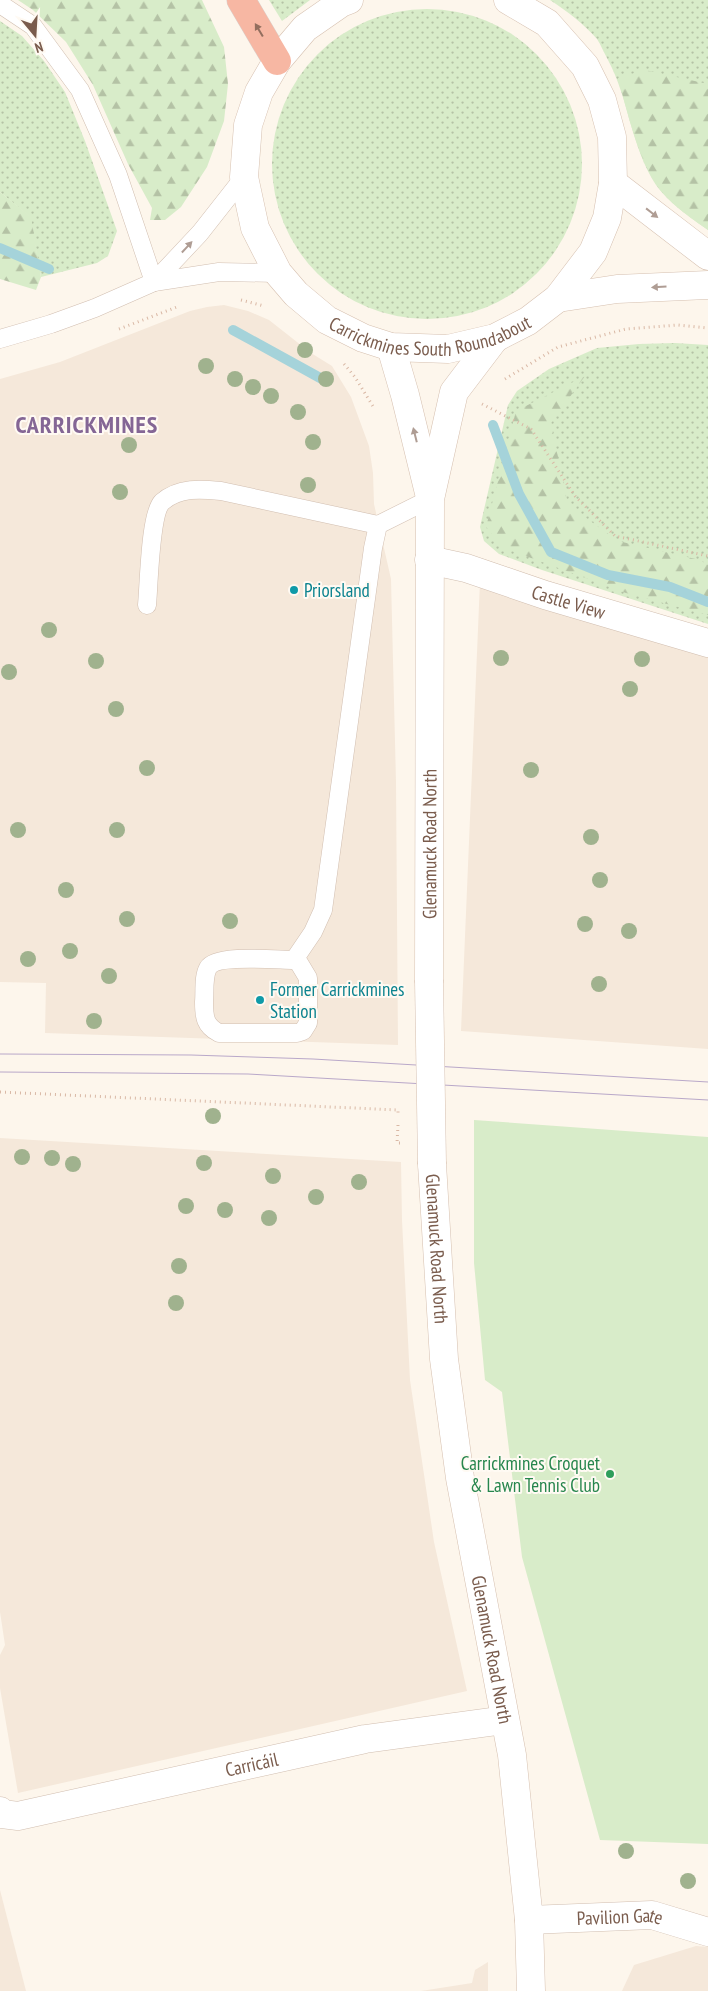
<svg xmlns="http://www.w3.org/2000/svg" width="708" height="1991" font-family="'PT Sans Narrow',sans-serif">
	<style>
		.residential { fill: #f5e8da }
		.grass { fill: url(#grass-dots) }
		.forest { fill: url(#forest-firs) }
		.garden { fill: #d8ecc9 }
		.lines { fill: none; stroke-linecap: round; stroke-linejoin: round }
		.stream { stroke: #a5d3da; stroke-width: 10 }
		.lane-casing { stroke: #d1beb0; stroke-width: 19 }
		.street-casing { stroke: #d1beb0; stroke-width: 29 }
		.secondary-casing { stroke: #d6c0b0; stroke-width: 29 }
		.highway-casing { stroke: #dad1cd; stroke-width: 29 }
		.path { stroke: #d9b8a5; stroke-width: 3; stroke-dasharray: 1 4; stroke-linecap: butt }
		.lane { stroke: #fff; stroke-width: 18 }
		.street { stroke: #fff; stroke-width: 28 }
		.secondary { stroke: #fff; stroke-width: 28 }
		.highway { stroke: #f7b7a3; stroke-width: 28 }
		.tram { stroke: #b9a8c9; stroke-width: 1 }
		.secondary-bridge-casing { stroke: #d6c0b0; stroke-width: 29; stroke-linecap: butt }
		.secondary-bridge { stroke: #fff; stroke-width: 28 }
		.tree { fill: #a0b28e }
		.oneway { fill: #936e5e }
		.oneway2 { fill: #af9d94 }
		.culture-dot { fill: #0f9aa8; stroke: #fffaf3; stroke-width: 2 }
		.leisure-dot { fill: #2e9e5b; stroke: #fffaf3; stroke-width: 2 }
		.labels { text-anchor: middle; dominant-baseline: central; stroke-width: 4; stroke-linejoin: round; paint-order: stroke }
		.street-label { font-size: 19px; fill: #7a5c4d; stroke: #fffaf3 }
		.culture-label { font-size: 19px; fill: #0d838f; stroke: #fffaf3; text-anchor: start }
		.leisure-label { font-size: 19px; fill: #27864d; stroke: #fffaf3; text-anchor: end }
		.district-label { font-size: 24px; font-weight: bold; letter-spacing: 1px; fill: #846695; stroke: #fffaf3 }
	</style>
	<defs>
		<pattern id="grass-dots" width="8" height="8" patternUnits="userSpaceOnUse" patternTransform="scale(1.25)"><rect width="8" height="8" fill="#d8ecc9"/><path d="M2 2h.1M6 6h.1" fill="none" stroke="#b4c2a5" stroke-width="1.8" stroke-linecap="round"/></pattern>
		<pattern id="forest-firs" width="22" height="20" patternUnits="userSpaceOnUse" patternTransform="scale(1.25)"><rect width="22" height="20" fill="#d8ecc9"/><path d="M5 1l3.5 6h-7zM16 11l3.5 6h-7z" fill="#b4c2a5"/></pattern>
	</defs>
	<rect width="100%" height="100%" fill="#fdf6ec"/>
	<g class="residential">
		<path d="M224,305L248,311L269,320L311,353L332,366L351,397L369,446L373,473L374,504L391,579L396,782L398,1045L45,1033L46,983L0,982V379L60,362L190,311L207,307Z"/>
		<path d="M481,558L647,614L708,628V1049L461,1031Z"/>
		<path d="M0,1138L401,1162L402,1220L410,1380L434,1542L467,1691L18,1793L0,1688V1655L5,1645L0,1612Z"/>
		<path d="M0,1890L26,1991H0Z"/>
		<path d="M696,1946L708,1947V1991H622L634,1965Z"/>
		<path d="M488,1962V1991H421L472,1983L475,1970Z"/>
	</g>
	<g class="grass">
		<path d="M269,0H310L282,21Z"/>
		<path d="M550,0H708V230C691,218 668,202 656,185C631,147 629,99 608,60C604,53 601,45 597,39C584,24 567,11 550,0Z"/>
		<circle cx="427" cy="164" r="155"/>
		<path d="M0,21L22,36L44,61L65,92L85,141L117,231L108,256L97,263L41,277L30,217L0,192Z"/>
		<path d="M675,343L708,345V624L542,570L499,554L484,541L480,527L508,405L517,391L549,369L597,348L639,344Z"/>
	</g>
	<g class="forest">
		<path d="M18,0H202L224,47L228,84L224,121L207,167L181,207L165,220H150L152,208L128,164L93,85L66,42L33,10Z"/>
		<path d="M645,70L708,84V230C692,219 666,201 656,184C636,152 628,114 618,78Z"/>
		<path d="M0,192L31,217L41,277L36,290L0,279Z"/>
		<path d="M585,376L551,423L568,505L618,541L700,560L708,565V615L626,593L504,548L486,527L516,411Z"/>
	</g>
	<path class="garden" d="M474,1120L708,1137V1844L600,1840L522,1557L502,1392L485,1380L474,1263Z"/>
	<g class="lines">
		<g class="stream">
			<path d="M0,248L49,269"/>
			<path d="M233,330L322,379"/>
			<path d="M493,425L519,494L551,552L608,575L670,587L708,602"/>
		</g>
		<g class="lane-casing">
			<g id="lane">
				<path d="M0,4L33,26L80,90L118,175L154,282"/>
				<path d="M154,282L200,233L244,177"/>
				<path d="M0,339L51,324L95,308L154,282L219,272L278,273"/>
				<path d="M147,605C149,585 150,514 162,502C179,487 201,489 221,491L378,525"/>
				<path d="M294,960L299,963L308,978V1023L303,1031L297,1033H219C205,1026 204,1017 204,1002C205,992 203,977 208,968C216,954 277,960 294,960L313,932L323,910L373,548L378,525L430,499"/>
			</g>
		</g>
		<g class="street-casing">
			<g id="street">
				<path id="s1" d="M429,560L466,568L545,595L708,643"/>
				<path id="s2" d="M0,1811L2,1814L18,1816L365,1739L505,1720"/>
				<path id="s3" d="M529,1920L652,1915L708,1932"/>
			</g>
		</g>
		<g class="secondary-casing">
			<g id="secondary">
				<path id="s4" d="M349,0L341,3L305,28L277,61L259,92L248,125L244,177L255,228L278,273L296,294L327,320L363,338L391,347L448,349L495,338L528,321L558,298L593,252L607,218L613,183L612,137L602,100L585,66L547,23L508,0"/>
				<path d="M613,183L708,256"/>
				<path d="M558,298L617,289L708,285"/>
				<path d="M391,347L405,395L429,493"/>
				<path id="s5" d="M429,980L430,499L454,392L495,338"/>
				<path id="s6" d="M432,1164L444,1359L460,1478L512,1755L529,1920L531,1991"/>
			</g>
		</g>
		<g class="highway-casing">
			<path id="highway" d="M241,0L277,61"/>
		</g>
		<g class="path">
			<path d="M241,300L264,306"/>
			<path d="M119,329L177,307"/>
			<path d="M344,364L355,377L374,408"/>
			<path d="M505,379L558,347L626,329L678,325L708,328"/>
			<path d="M482,404L531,429L575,496L615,536L708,556"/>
			<path d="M0,1092L398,1110V1113"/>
			<path d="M398,1125L397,1143H401"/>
		</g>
		<use href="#lane" class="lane"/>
		<use href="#street" class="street"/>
		<use href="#secondary" class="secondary"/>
		<use href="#highway" class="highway"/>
		<g class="tram">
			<path d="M0,1054L191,1055L313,1059L708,1082"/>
			<path d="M0,1072L248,1074L708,1100"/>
		</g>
		<g class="secondary-bridge-casing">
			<path id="secondary-bridge" d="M429,980L432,1164"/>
		</g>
		<use href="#secondary-bridge" class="secondary-bridge"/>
	</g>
	<g class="tree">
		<circle cx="305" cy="350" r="8"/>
		<circle cx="206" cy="366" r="8"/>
		<circle cx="235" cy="379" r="8"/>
		<circle cx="326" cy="379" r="8"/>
		<circle cx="253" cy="387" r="8"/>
		<circle cx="271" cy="396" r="8"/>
		<circle cx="298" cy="412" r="8"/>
		<circle cx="313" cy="442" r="8"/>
		<circle cx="129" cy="445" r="8"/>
		<circle cx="308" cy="485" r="8"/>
		<circle cx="120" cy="492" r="8"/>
		<circle cx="49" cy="630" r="8"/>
		<circle cx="501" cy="658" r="8"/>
		<circle cx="642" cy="659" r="8"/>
		<circle cx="96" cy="661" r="8"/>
		<circle cx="9" cy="672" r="8"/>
		<circle cx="630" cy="689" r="8"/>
		<circle cx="116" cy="709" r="8"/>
		<circle cx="147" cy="768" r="8"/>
		<circle cx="531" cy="770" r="8"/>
		<circle cx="18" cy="830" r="8"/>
		<circle cx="117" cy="830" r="8"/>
		<circle cx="591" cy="837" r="8"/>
		<circle cx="600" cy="880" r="8"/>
		<circle cx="66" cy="890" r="8"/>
		<circle cx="127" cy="919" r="8"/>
		<circle cx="230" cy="921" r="8"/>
		<circle cx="585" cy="924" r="8"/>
		<circle cx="629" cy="931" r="8"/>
		<circle cx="70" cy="951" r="8"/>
		<circle cx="28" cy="959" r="8"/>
		<circle cx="109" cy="976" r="8"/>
		<circle cx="599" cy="984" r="8"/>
		<circle cx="94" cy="1021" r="8"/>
		<circle cx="213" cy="1116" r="8"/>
		<circle cx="22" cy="1157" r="8"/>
		<circle cx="52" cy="1158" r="8"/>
		<circle cx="204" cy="1163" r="8"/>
		<circle cx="73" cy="1164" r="8"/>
		<circle cx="273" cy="1176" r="8"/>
		<circle cx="359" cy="1182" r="8"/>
		<circle cx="316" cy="1197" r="8"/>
		<circle cx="186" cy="1206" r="8"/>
		<circle cx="225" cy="1210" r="8"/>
		<circle cx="269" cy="1218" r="8"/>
		<circle cx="179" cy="1266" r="8"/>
		<circle cx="176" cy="1303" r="8"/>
		<circle cx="626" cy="1851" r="8"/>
		<circle cx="688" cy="1881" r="8"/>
	</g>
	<defs><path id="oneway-solid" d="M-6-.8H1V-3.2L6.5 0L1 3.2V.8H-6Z" transform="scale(1.25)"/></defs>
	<use class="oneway" href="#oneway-solid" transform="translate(259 30) rotate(-121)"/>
	<g class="oneway2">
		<use href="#oneway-solid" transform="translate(652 213) rotate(38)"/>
		<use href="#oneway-solid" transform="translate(187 247) rotate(-47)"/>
		<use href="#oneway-solid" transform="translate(659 287) rotate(177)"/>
		<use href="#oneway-solid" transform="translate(415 435) rotate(-104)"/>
	</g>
	<g class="culture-dot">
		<circle cx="294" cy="590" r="5"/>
		<circle cx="260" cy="1000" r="5"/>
	</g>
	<circle class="leisure-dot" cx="610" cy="1474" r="5"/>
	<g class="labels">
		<g class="street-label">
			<text stroke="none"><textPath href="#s4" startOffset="498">Carrickmines South Roundabout</textPath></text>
			<text stroke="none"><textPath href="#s1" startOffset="146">Castle View</textPath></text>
			<text stroke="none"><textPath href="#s5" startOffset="136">Glenamuck Road North</textPath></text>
			<text stroke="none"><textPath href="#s6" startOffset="85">Glenamuck Road North</textPath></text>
			<text stroke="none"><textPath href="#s6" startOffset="490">Glenamuck Road North</textPath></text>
			<text stroke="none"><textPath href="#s2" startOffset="259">Carricáil</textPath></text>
			<text stroke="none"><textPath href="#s3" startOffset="91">Pavilion Gate</textPath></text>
		</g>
		<g class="culture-label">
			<text x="304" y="590">Priorsland</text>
			<text x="270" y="989">Former Carrickmines<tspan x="270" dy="22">Station</tspan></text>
		</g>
		<g class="leisure-label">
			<text x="600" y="1463">Carrickmines Croquet<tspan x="600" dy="22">&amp; Lawn Tennis Club</tspan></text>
		</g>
		<g class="district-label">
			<text x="87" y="424">CARRICKMINES</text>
		</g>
	</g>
	<g transform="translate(35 35) rotate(162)" stroke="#fffaf3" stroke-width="4" paint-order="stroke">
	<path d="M0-4L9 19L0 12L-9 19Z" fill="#7a5c4d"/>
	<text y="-8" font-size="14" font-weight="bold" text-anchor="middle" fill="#7a5c4d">N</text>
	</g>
</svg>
